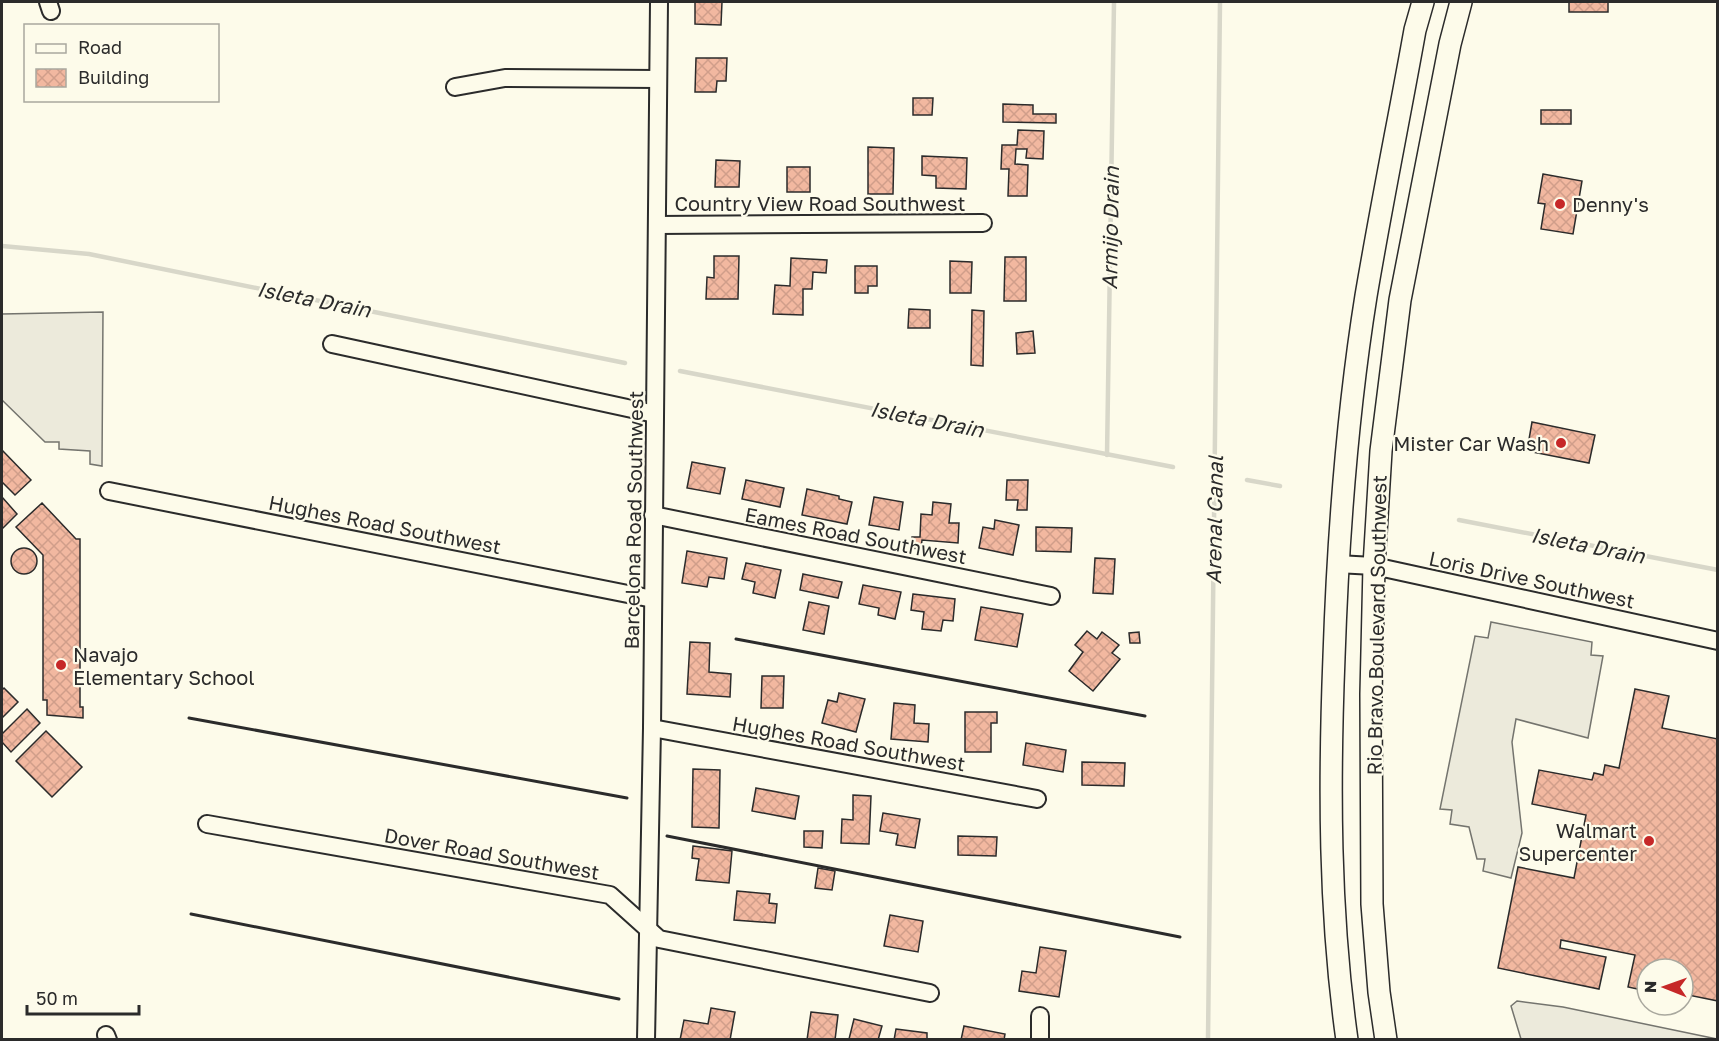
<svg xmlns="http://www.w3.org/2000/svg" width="1719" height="1041" font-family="'Golos Text',sans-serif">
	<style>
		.parking { fill: #eceadb; stroke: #74746e; stroke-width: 1.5 }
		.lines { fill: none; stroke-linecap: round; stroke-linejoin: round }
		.stream { stroke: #d8d7c9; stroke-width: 4.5 }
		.building { fill: url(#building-cross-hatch); stroke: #2b2b2b; stroke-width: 1.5 }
		.minor-casing { stroke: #2b2b2b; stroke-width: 20 }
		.major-casing { stroke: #2b2b2b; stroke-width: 24 }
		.minor { stroke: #fdfbea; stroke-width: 16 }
		.major { stroke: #fdfbea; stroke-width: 21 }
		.wall { stroke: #2b2b2b; stroke-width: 3 }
		.poi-dot { fill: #c62828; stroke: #fdfbea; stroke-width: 2 }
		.labels { text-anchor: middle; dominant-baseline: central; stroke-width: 4.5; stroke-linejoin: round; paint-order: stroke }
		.street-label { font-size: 20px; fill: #2b2b2b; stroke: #fdfbea }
		.poi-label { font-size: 20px; fill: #2b2b2b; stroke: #fdfbea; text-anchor: start }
		.water-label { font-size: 21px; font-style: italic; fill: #2b2b2b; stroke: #fdfbea }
	</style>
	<defs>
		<pattern id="building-cross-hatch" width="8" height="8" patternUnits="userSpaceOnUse" patternTransform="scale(1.5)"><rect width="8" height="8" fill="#f2b8a0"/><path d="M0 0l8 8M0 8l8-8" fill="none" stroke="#d09e8a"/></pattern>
	</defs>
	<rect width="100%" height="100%" fill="#fdfbea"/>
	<g class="parking">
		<path d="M103,312L102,466L90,464V451L59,449V442H45L2,400V314Z"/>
		<path d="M1491,622L1592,642L1591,655L1603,656L1588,738L1516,719L1512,742L1522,833L1511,878L1483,871L1485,859H1477L1469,827L1450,824L1452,810L1440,809L1475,636L1488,638Z"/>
		<path d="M1517,1001L1563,1007L1717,1039H1521L1511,1006Z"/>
	</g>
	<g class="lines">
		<g class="stream">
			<path d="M2,246L89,254L625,363"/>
			<path d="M680,371L1173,467"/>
			<path d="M1107,455L1114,2"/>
			<path d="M1247,480L1280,486"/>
			<path d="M1459,520L1718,570"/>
			<path d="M1208,1040L1220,2"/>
		</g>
	</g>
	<g class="building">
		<path d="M695,2H722L721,25L695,24Z"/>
		<rect x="1569" y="2" width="39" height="10"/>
		<path d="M696,58H727L726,81H717L716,92H695Z"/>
		<path d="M913,98H933L932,115H913Z"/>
		<path d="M1003,104L1033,105V114H1056V123L1003,122Z"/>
		<rect x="1541" y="110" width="30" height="14"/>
		<path d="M1018,130L1044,131L1043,159L1026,158L1027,149H1016L1015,164L1028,165L1027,196H1008L1009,169H1001L1002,145H1017Z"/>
		<path d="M868,147L894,148L893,194H868Z"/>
		<path d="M922,156L967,158L966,189L936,188V176L922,175Z"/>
		<path d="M716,160L740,161L739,187H715Z"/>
		<rect x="787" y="167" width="23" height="25"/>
		<path d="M1543,174L1582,181L1573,234L1541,229L1545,204L1538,203Z"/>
		<path d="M714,256H739L738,299H706L707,277L714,278Z"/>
		<path d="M1005,257H1026V301H1004Z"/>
		<path d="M791,258L827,260L826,273L813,272L812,289H803V315L773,314L775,285L790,286Z"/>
		<path d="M950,261L972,262L971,293H950Z"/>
		<path d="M855,266H877V286H868V293H855Z"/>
		<path d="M909,309L930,310V328H908Z"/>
		<path d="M972,310L984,311L983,366L971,365Z"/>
		<path d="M1033,331L1035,353L1017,354L1016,333Z"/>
		<path d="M1532,422L1595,435L1589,463L1527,451Z"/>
		<path d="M2,450L31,480L15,495L2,482Z"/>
		<path d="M692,462L725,468L720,494L687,488Z"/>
		<path d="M746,480L784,488L780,507L742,499Z"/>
		<path d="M1007,480H1028L1027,510H1017L1018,500H1006Z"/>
		<path d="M807,489L839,496V499L852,502L847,524L802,515Z"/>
		<path d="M2,497L17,514L2,529Z"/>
		<path d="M874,497L903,502L899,530L869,525Z"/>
		<path d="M933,502L951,504L949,523H959L958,543L922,540L921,549L911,548L912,537H920L921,514L932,515Z"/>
		<path d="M42,503L76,539H80V707H83V718L47,715V700H43V555L16,527Z"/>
		<path d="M995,520L1019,525L1013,555L979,548L983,527L994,529Z"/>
		<path d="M1036,527L1072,528L1071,552L1036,551Z"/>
		<circle cx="24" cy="561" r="13"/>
		<path d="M687,551L727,558L724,579L709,577L707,587L682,583Z"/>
		<path d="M1095,558L1115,559L1113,594L1093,593Z"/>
		<path d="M746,563L781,570L775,598L753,593L755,582L742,579Z"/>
		<path d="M803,574L842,582L838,598L800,590Z"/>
		<path d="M863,585L901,592L895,619L878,615L879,608L859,604Z"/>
		<path d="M913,594L955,599L953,621L943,620L941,631L922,629L924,612L911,610Z"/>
		<path d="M809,602L829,606L824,634L803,630Z"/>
		<path d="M981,607L1023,614L1017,647L975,640Z"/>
		<path d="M1087,631L1097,639L1102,632L1119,645L1112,653L1120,659L1093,691L1069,671L1083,652L1075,645Z"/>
		<path d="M1139,632L1140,643H1130L1129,633Z"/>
		<path d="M690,642L710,643L709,672L731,674L730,697L687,694Z"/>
		<path d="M762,676H784L783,708H761Z"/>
		<path d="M4,688L18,702L2,718V690Z"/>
		<path d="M1635,689L1669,696L1662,728L1718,739V1001L1683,994V969H1647V991L1628,987L1635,955L1561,940L1560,948L1606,957L1599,989L1498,968L1518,867L1574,878L1586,815L1532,804L1539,770L1592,780L1594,773L1603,775L1605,765L1619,768Z"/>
		<path d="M839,693L865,699L856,732L822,723L828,700L837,702Z"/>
		<path d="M894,703L915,705L914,723L929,724L928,742L891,739Z"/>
		<path d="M27,709L40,723L11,752L2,742V734Z"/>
		<path d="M965,712H997V723H991V752H965Z"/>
		<path d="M46,731L82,767L52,797L16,761Z"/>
		<path d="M1026,743L1066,750L1063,772L1023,765Z"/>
		<path d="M1082,762L1125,763L1124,786L1082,785Z"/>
		<path d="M693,769L720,770L719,828L692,827Z"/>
		<path d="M756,788L799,796L795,819L752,811Z"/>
		<path d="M853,795L871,796L869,844L841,843L842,819L853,820Z"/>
		<path d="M883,813L920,819L915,848L896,845L898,834L880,831Z"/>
		<path d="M804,831H823L822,848L804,847Z"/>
		<path d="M958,836L997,837L996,856L958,855Z"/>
		<path d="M693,846L732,851L729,883L696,880L699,859L692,858Z"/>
		<path d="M818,868L835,871L832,890L815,888Z"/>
		<path d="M737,891L770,894L769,903L777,904L775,923L734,920Z"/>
		<path d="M890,915L923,921L918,952L884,946Z"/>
		<path d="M1040,947L1066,951L1059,997L1019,991L1022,971L1036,973Z"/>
		<path d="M711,1008L735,1012L730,1040H680L684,1020L708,1024Z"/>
		<path d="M811,1012L838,1015L835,1040H807Z"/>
		<path d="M854,1019L882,1026L878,1040L849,1039Z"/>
		<path d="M964,1026L1005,1034L1004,1040H961Z"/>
		<path d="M896,1029L927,1033V1040H894Z"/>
	</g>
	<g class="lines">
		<g class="minor-casing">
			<g id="minor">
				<path d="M48,2L51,11"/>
				<path d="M455,87L505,78L658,79"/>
				<path d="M657,225L983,223"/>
				<path d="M332,344L655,414"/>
				<path d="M109,491L653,599"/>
				<path d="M653,515L1051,596"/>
				<path d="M1337,564L1374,566L1718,641"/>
				<path d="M652,728L1037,799"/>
				<path d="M207,824L610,895L659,939L930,993"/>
				<path d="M106,1035L108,1040"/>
				<path d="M646,1040L652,728L659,2"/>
				<path d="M1040,1040V1016"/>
			</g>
		</g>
		<g class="major-casing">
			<g id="major">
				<path d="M1347,1040C1329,912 1329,785 1334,657C1338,537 1347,415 1366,296C1381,207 1399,119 1415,30L1423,2"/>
				<path d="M1386,1040L1379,992L1372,904L1371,694L1374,566L1381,451L1400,300L1450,44L1461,2"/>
			</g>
		</g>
		<use href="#minor" class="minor"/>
		<use href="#major" class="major"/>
		<g class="wall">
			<path d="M736,639L1145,716"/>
			<path d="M189,718L627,798"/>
			<path d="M667,836L1180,937"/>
			<path d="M191,914L619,999"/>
		</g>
	</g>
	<g class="poi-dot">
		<circle cx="1560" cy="204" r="6"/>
		<circle cx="1561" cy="443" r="6"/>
		<circle cx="61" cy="665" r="6"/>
		<circle cx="1649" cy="841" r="6"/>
	</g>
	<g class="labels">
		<g class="street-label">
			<text x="820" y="203">Country View Road Southwest</text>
			<text transform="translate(633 520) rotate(-89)">Barcelona Road Southwest</text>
			<text transform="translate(385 524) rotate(11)">Hughes Road Southwest</text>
			<text transform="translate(856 535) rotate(11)">Eames Road Southwest</text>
			<text transform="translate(1532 579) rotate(12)">Loris Drive Southwest</text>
			<text transform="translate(1376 625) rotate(-89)">Rio Bravo Boulevard Southwest</text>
			<text transform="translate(849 743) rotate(10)">Hughes Road Southwest</text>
			<text transform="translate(492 853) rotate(10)">Dover Road Southwest</text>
		</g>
		<g class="poi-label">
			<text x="1572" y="204">Denny's</text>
			<text x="1549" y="443" text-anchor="end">Mister Car Wash</text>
			<text x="73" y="654">Navajo<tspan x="73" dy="23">Elementary School</tspan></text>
			<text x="1637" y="830" text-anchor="end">Walmart<tspan x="1637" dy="23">Supercenter</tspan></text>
		</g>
		<g class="water-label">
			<text transform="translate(1110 228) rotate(-89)">Armijo Drain</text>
			<text transform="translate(314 299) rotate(11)">Isleta Drain</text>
			<text transform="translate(927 419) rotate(11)">Isleta Drain</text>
			<text transform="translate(1214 520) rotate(-89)">Arenal Canal</text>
			<text transform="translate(1588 545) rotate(11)">Isleta Drain</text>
		</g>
	</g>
	<rect width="1719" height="1041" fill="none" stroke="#2b2b2b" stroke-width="6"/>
	<rect x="24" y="24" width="195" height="78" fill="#fdfbea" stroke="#a9a89e" stroke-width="1.5"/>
	<rect x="36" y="44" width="30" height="9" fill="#fdfbea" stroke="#a9a89e" stroke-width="1.5"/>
	<text x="78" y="54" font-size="18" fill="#2b2b2b">Road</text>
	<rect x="36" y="69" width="30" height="18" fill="url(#building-cross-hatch)" stroke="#a9a89e" stroke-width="1.5"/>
	<text x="78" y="84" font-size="18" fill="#2b2b2b">Building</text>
	<g transform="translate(1665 987) rotate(271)"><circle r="28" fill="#fdfbea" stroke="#a9a89e" stroke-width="1.5"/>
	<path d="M0-4.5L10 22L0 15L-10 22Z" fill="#c62828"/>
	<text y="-9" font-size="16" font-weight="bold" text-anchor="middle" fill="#2b2b2b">N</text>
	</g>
	<path d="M27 1005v9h112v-9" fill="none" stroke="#2b2b2b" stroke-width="3"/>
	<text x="36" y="1005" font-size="18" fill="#2b2b2b" stroke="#fdfbea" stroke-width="4.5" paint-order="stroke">50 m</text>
</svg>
